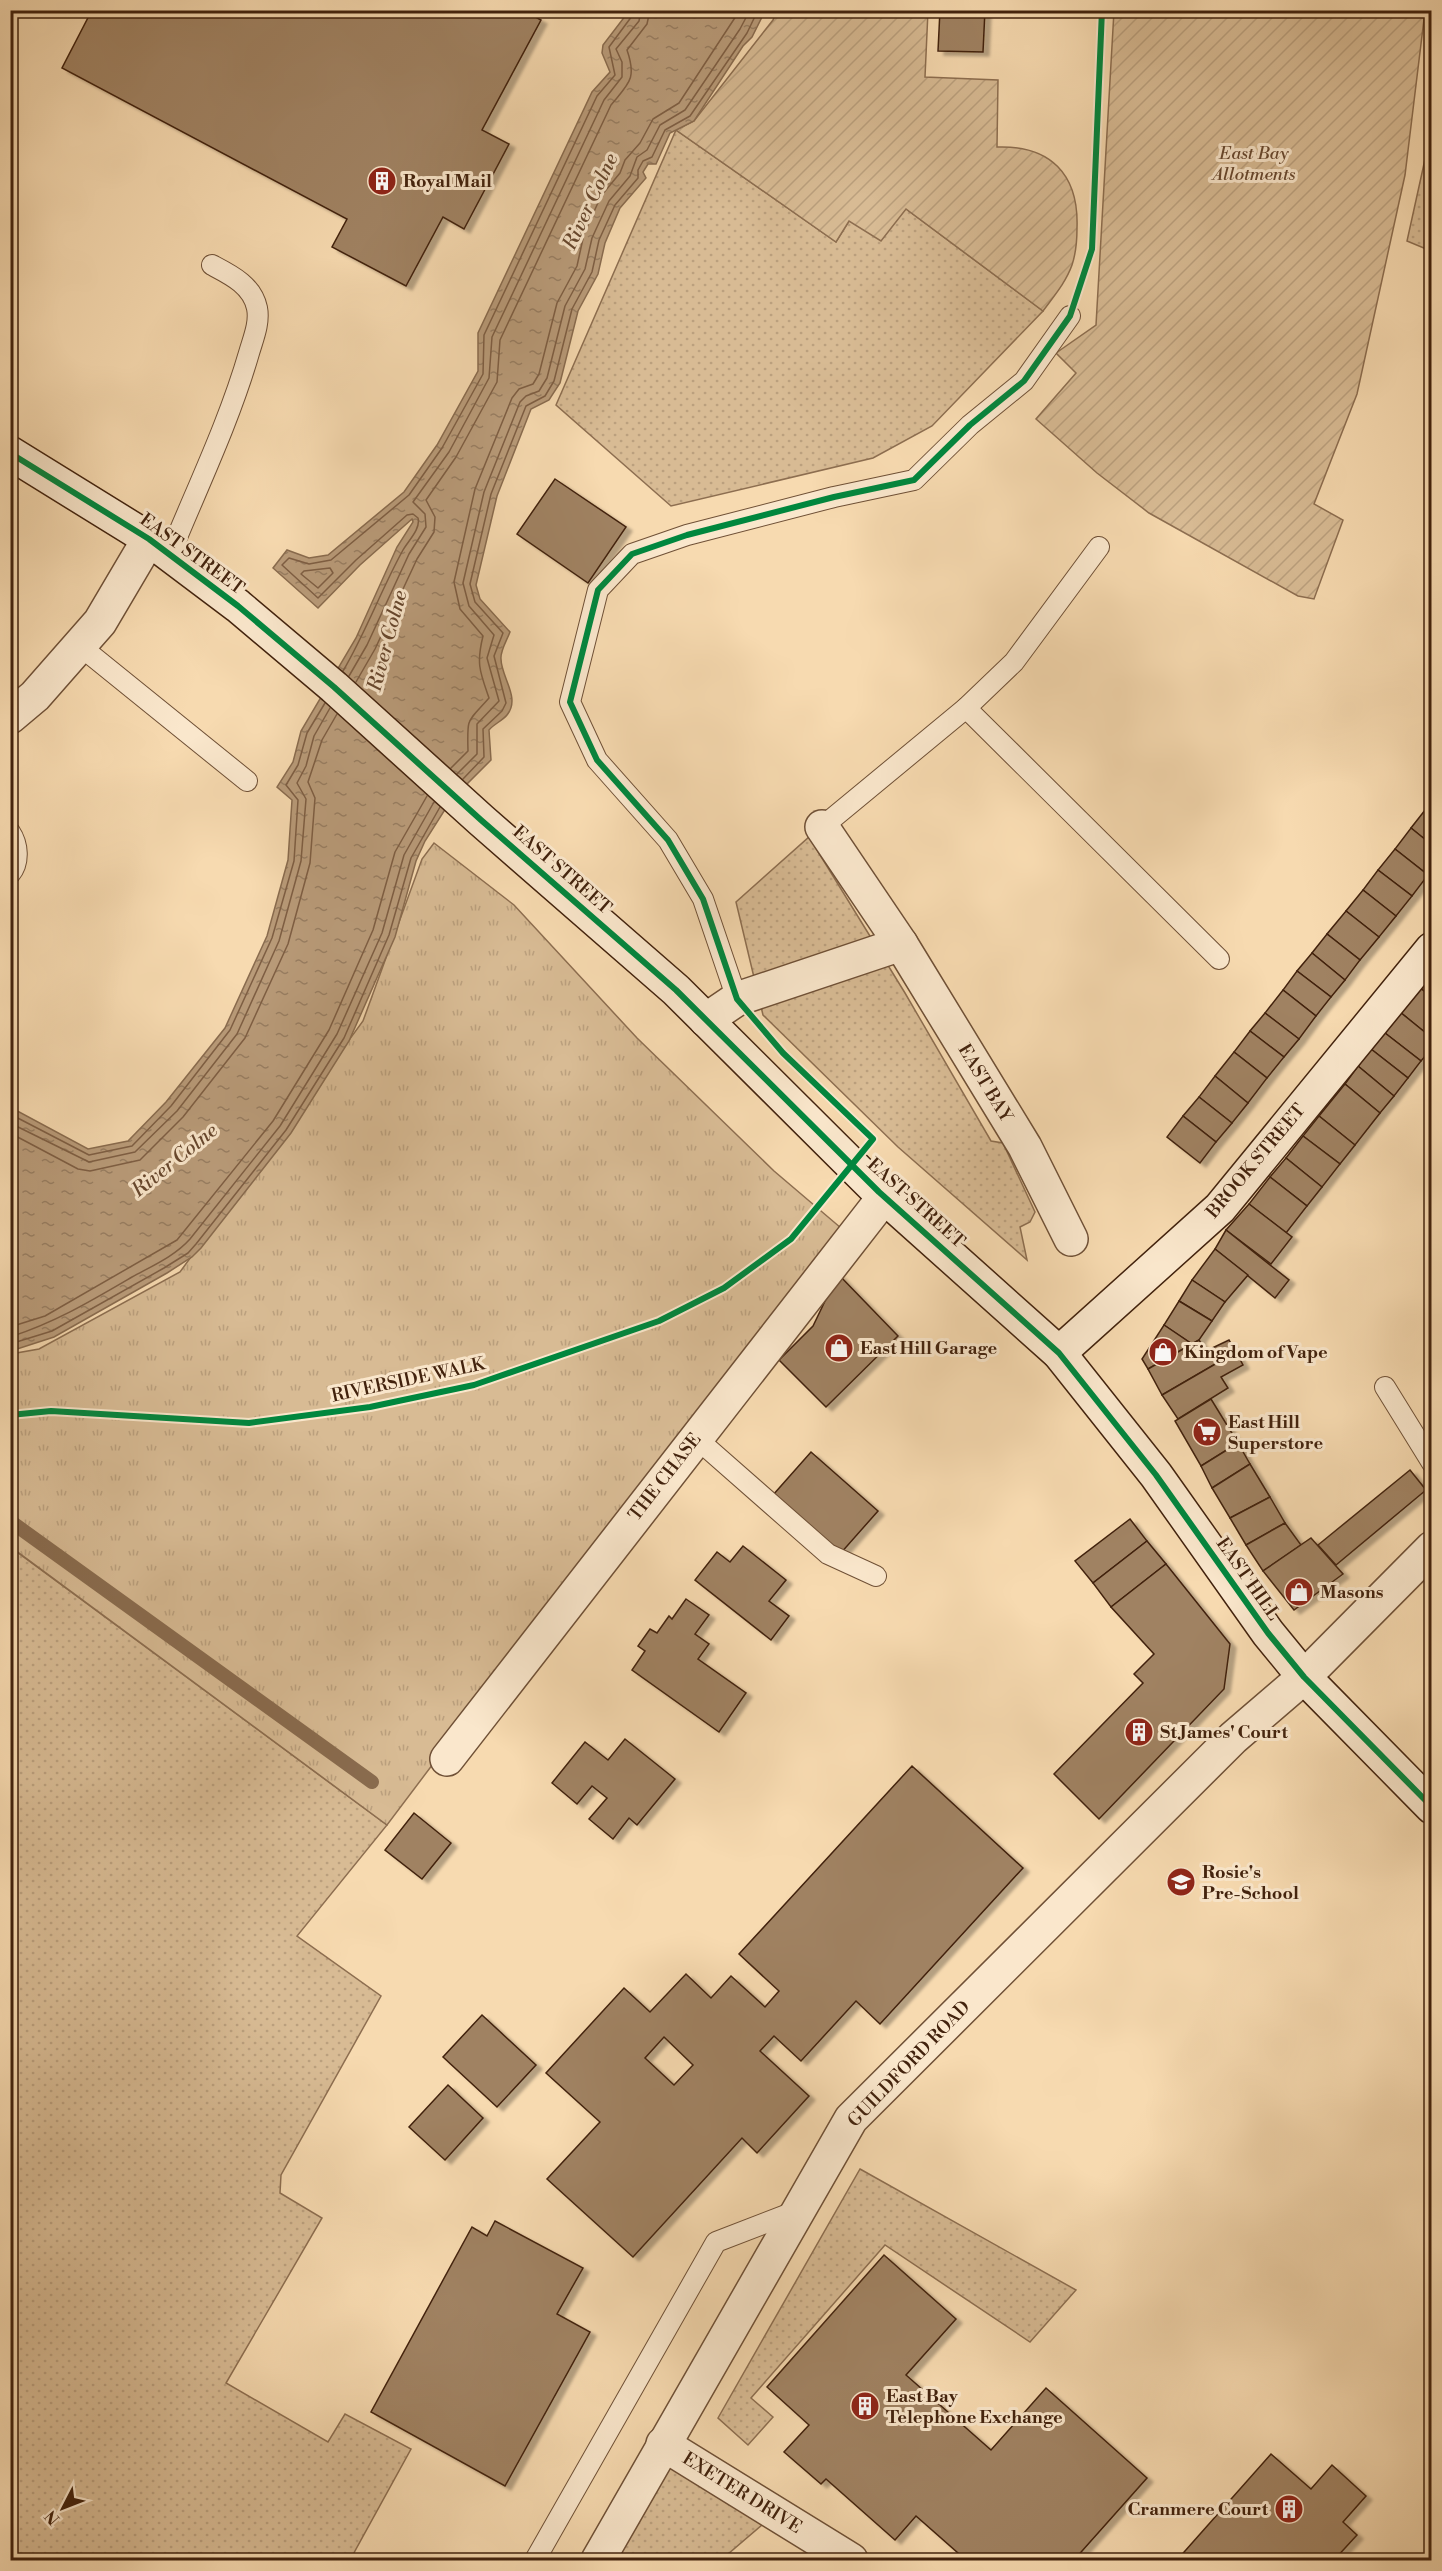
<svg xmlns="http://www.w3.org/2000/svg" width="1442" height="2571" font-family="'Libre Bodoni',serif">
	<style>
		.grass { fill: url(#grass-dots); stroke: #8d6e50; stroke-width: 1.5 }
		.park { fill: url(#park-tufts); stroke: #8d6e50; stroke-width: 1.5 }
		.garden { fill: url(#garden-furrows); stroke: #8d6e50; stroke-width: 1.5 }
		.water { fill: url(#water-ripples); stroke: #896b4e; stroke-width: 1.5 }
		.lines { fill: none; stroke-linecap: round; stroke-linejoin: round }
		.shore { stroke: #7e5e43; stroke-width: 1.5 }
		.stream { stroke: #896b4e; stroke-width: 14 }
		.building { fill: #a08262; stroke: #42220d; stroke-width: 1.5; fill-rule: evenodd; filter: url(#shadow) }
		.lane-casing { stroke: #6f5036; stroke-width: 22 }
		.street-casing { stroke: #6f5036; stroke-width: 36 }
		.secondary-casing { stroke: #42220d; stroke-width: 36 }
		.lane { stroke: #fae7cc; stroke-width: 20 }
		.street { stroke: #fae7cc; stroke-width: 33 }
		.secondary { stroke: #fae7cc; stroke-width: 33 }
		.cycleway-casing { stroke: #fae7cc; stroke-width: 10 }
		.cycleway { stroke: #00873e; stroke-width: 6 }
		.labels { text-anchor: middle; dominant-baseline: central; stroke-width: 6; stroke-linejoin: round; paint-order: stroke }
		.park-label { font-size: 18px; font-style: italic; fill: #68482f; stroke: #fae7cc }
		.poi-label { font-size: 18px; font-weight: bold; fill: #42220d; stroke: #fae7cc; text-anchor: start }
		.street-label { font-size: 18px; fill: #42220d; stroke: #fae7cc }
		.water-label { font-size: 20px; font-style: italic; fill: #66462d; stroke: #fae7cc }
	</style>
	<defs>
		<pattern id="grass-dots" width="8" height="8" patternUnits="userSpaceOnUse" patternTransform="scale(1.5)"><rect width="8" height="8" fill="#d8bb94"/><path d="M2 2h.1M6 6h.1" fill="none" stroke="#bba07e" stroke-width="1.8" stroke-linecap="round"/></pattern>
		<pattern id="park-tufts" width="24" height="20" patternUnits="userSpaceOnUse" patternTransform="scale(1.5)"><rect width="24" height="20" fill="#d8bb94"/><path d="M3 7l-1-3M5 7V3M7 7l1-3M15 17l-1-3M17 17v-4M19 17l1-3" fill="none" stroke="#bba07e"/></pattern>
		<pattern id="garden-furrows" width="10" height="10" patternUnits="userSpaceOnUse" patternTransform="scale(1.5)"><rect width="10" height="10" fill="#d8bb94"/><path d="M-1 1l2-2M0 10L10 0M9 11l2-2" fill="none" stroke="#bba07e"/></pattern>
		<pattern id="water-ripples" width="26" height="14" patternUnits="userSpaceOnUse" patternTransform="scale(1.5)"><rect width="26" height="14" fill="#b99b79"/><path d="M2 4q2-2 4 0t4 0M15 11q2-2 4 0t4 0" fill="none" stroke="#987e62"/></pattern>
		<filter id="shadow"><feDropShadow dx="6" dy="4" stdDeviation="1.5" flood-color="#0004"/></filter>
	</defs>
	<rect width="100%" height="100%" fill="#f7dab0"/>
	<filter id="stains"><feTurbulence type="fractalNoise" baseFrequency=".00333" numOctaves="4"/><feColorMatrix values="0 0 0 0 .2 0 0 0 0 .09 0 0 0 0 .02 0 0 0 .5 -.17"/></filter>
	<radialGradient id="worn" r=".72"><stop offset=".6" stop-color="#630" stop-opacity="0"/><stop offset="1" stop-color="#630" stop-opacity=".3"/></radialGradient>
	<g class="grass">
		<path d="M676,130L836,242L849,221L906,209L1043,311L932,426L873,458L671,506L556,405Z"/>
		<path d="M1431,132L1432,251H1431L1407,241Z"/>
		<path d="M809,837L905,993L991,1141L1003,1143L1035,1212L1030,1222L1020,1227L1027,1260L898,1147L763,1015L736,902Z"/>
		<path d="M10,1547L387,1825L297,1936L381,1996L281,2175L280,2193L322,2218L226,2383L328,2442L345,2414L411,2449L350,2560H11Z"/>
		<path d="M860,2169L1076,2290L1030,2342L885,2245L751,2398L773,2417L748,2445L718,2418Z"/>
		<path d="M663,2444L776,2513L721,2560H598Z"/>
	</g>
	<path class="park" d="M434,843L514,905L637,1038L774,1171L841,1228L692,1420L387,1825L11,1547V1354L39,1349L180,1272L363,1021L422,859Z"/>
	<g class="garden">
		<path d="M777,11H928L925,77L998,80L997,147C1050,145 1079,174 1077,228C1077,240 1076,253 1072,265C1066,282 1054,296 1043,311L906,209L881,241L849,221L836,242L676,130L694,121L773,20Z"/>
		<path d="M1114,11H1425L1405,175L1357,394L1314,504L1343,520L1314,599L1298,596L1149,513L1097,473L1036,419L1076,373L1056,353L1096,325Z"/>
	</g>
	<path class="water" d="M629,11H765L752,37L743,46L694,121L670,133L656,164H648L643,172L646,178L620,208L605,243L598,274L578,311L560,383L549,400L531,409L497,496L476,585L480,599L510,632C507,640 500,651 501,659C501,677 521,698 507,715C502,721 494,724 489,730L491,760L451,800L425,841L416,861L395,937L349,1041L291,1133L201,1248L192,1257L167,1273L54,1337L11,1351L10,1107L88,1149L128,1141L166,1102L225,1028L267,936L288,860L292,800L277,787L293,762L301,731L356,638L397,547L413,522L412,519L360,565L318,608L273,568L287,550L309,558L328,555L404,492L437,445L478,371V333L592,92L610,72L602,53L603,45Z"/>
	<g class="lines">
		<g class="shore">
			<path d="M330,568L333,573L318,588L301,574L304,571Z"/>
			<path d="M343,671C366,632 381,590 403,550C408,541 421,529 418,518L413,514L407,515L356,560L318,598L282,565L289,558L309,564L331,560L409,495L442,448L483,374L484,335L597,96L615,75L609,47L632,16L634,10"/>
			<path d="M349,676L367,645L409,554L426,527L425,514L413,502L449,452L489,378L492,337L604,100L622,77V62L616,49L639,21L641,10"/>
			<path d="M356,682L375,649L417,559L434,532L435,517L426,500L456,457L497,382L500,340L611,105C629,83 637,79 627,50L647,24L650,10"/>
			<path d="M451,768L468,751C467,716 467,723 489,698C480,672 476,664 483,636L460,609L454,582L475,489L512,398L519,389L533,384L539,374L557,303L577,266L584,234L601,196L620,173L625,160L640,143L653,119L679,103L740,10"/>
			<path d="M457,774L477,754V724L499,701L487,658L494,635L469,606L463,583L484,492L520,402L526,396L539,391L547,378L565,306L585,269L592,238L609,201L630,176L637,157L647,150L660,125L685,110L740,29L750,10"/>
			<path d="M463,779L484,757L483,729L502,711L506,703L494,656L503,633L475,602L470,584L491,494L526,406L545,396L554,381L572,309L592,272L599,240L615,205L638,178V170L643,161L652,157L665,130L690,116L747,33L758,10"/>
			<path d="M10,1114L89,1155L132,1146L171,1106L230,1030L272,938L294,861L298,800L286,785L298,765L307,733L325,703"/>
			<path d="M10,1123L89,1162L135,1152L177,1111L237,1034L279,941L301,861L306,799L297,783L306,766L314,736L330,708"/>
			<path d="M10,1133L78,1169L90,1171L140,1160L183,1117L245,1038L288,944L310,863L315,798L308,782L322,740L337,714"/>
			<path d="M10,1327L45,1316L177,1240L273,1121L329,1030L373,930L395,852L427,796"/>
			<path d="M10,1337C56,1322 91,1301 132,1277C152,1266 175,1256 190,1239L280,1126L337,1034L382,933L404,855L434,802"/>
			<path d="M10,1344L52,1331L164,1268L188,1253L196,1244L286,1130L344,1038L389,935L411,858L440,807"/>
		</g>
		<path class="stream" d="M10,1521L372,1782"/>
	</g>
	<g class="building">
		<path d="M92,10H523L541,20L482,130L509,144L464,229L443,217L406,286L332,247L347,219L62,68Z"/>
		<path d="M940,10H985L983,52L938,51Z"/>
		<path d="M555,479L626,527L588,583L517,534Z"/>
		<path d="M1429,805L1432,807V845L1411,828Z"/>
		<path d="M1411,828L1432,845V871L1428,875L1395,849Z"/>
		<path d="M1395,849L1428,875L1412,896L1378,870Z"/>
		<path d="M1378,870L1412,896L1396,916L1363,890Z"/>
		<path d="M1363,890L1396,916L1379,937L1346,911Z"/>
		<path d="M1346,911L1379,937L1360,960L1327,934Z"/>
		<path d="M1327,934L1360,960L1345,980L1312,953Z"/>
		<path d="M1312,953L1345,980L1331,997L1297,971Z"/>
		<path d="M1297,971L1331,997L1316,1016L1283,990Z"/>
		<path d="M1432,973V997L1420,988Z"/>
		<path d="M1420,988L1432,997V1038L1400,1012Z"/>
		<path d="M1283,990L1316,1016L1299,1039L1265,1013Z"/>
		<path d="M1400,1012L1432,1038V1048L1421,1061L1385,1033Z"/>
		<path d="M1265,1013L1299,1039L1284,1057L1250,1031Z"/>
		<path d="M1250,1031L1284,1057L1267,1078L1234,1052Z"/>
		<path d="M1385,1033L1421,1061L1408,1078L1371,1049Z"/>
		<path d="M1371,1049L1408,1078L1394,1096L1358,1066Z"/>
		<path d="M1234,1052L1267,1078L1248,1103L1215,1076Z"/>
		<path d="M1358,1066L1394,1096L1380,1113L1345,1084Z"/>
		<path d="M1215,1076L1248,1103L1232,1123L1199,1097Z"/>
		<path d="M1345,1084L1380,1113L1355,1145L1319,1116Z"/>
		<path d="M1199,1097L1232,1123L1216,1142L1183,1116Z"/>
		<path d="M1183,1116L1216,1142L1200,1163L1167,1137Z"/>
		<path d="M1319,1116L1355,1145L1340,1164L1303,1136Z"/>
		<path d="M1303,1136L1340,1164L1322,1187L1286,1158Z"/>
		<path d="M1286,1158L1322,1187L1307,1206L1270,1177Z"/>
		<path d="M1270,1177L1307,1206L1286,1233L1249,1204Z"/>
		<path d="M1249,1204L1292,1237L1271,1264L1226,1230Z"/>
		<path d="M1226,1230L1289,1280L1275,1298L1215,1249Z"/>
		<path d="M1215,1249L1248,1275L1225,1302L1192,1280Z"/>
		<path d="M838,1274L898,1336L826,1407L779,1360L813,1326Z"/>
		<path d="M1192,1280L1225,1302L1212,1321L1179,1301Z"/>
		<path d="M1179,1301L1212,1321L1199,1340L1192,1344L1164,1325Z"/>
		<path d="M1164,1325L1192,1344L1148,1369L1142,1359Z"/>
		<path d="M1199,1340L1206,1351L1229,1340L1236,1352L1162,1395L1148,1369Z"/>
		<path d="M1236,1352L1243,1365L1221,1377L1228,1388L1178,1419L1162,1395Z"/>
		<path d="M1211,1399L1238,1443L1201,1466L1175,1421Z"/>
		<path d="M1238,1443L1250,1464L1212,1488L1201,1466Z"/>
		<path d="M811,1452L878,1511L840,1554L773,1495Z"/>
		<path d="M1250,1464L1270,1497L1230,1518L1212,1488Z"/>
		<path d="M1410,1470L1426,1490L1336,1565L1318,1545Z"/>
		<path d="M1270,1497L1285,1523L1246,1545L1230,1518Z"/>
		<path d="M1130,1519L1147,1541L1093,1583L1075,1561Z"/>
		<path d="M1285,1523L1301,1545L1263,1571L1246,1545Z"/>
		<path d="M1311,1538L1343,1574L1294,1610L1263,1571Z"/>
		<path d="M1147,1541L1166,1564L1111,1607L1093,1583Z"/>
		<path d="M743,1546L786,1580L769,1601L789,1616L771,1640L695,1580L717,1552L730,1562Z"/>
		<path d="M1166,1564L1230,1644L1224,1689L1099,1819L1054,1774L1143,1683L1134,1674L1154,1654L1111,1607Z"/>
		<path d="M686,1599L709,1615L695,1634L709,1644L698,1659L746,1693L719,1732L632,1670L645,1651L638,1646L650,1629L657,1633L669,1616L672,1619Z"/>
		<path d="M625,1739L675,1779L637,1825L629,1818L613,1839L589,1819L607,1798L592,1786L577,1804L552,1783L585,1742L608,1760Z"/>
		<path d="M912,1766L1023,1868L880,2024L856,2001L801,2061L774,2036L760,2051L809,2096L757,2153L742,2138L633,2257L547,2179L600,2122L546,2073L624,1988L650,2012L686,1974L711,1998L731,1976L765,2007L779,1991L739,1954ZM664,2037L693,2065L674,2085L645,2058Z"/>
		<path d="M414,1813L451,1843L422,1879L385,1850Z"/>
		<path d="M482,2015L536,2065L497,2107L443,2057Z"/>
		<path d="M448,2085L483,2118L445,2160L409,2127Z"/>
		<path d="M495,2221L583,2268L557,2314L590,2332L505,2486L371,2412L472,2227L487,2236Z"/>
		<path d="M884,2255L956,2319L906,2375L991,2450L1046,2388L1147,2478L1074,2560H966L916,2516L895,2540L826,2479L821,2484L784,2452L809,2425L767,2387Z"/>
		<path d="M1271,2454L1311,2489L1332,2465L1366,2496L1343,2522L1357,2535L1334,2560H1177Z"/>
	</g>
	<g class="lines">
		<g class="lane-casing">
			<g id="lane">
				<path d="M170,554C197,488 229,422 249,353C253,339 260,323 257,308C252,285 231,275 212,265"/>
				<path d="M80,646L247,781"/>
				<path d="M966,708L1219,959"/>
				<path d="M822,827L966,708L1014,662L1099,547"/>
				<path d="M10,832C18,844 20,862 10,874"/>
				<path d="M737,999L703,899L668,840L597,760L570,702L598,590L632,554L687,535L834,497L914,480L970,425L1024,381L1070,316"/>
				<path d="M1385,1387L1432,1463"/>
				<path d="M696,1438L828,1554L876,1576"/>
				<path d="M535,2560L716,2242L799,2210"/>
			</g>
		</g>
		<g class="street-casing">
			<g id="street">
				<path d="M10,717L35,696L100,622L149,539"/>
				<path d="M822,827L901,944"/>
				<path d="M706,1020L737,999L901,944L1025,1147L1071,1239"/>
				<path d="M447,1759L885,1196"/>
				<path d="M663,2444L851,2560"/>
				<path d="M598,2560L851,2119L1233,1738L1304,1677L1432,1548"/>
			</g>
		</g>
		<g class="secondary-casing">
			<g id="secondary">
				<path d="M10,453L149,539L238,606L334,687L481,820L676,990L879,1192L1059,1353L1156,1475L1268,1633L1304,1677L1432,1807"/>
				<path d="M1059,1353L1220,1208L1432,949"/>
			</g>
		</g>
		<use href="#lane" class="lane"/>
		<use href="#street" class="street"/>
		<use href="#secondary" class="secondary"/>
		<g class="cycleway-casing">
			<g id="cycleway">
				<path d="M10,453L149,539L238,606L334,687L481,820L676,990L879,1192L1059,1353L1156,1475L1268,1633L1304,1677L1432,1807"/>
				<path d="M10,1415L51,1411L249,1423L370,1407L474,1385L659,1321L724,1288L791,1239L873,1139L783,1053L737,999L703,899L668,840L597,760L570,702L598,590L632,554L687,535L834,497L914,480L970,425L1024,381L1070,316L1092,249L1102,10"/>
			</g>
		</g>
		<use href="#cycleway" class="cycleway"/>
	</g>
	<defs>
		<g id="building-disc" transform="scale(1.5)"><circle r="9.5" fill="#8f2418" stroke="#fae7cc"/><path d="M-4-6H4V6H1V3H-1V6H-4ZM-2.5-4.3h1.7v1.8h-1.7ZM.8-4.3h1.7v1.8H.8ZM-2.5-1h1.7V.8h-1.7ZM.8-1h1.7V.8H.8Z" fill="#fff"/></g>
		<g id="shop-disc" transform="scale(1.5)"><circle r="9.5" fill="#8f2418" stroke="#fae7cc"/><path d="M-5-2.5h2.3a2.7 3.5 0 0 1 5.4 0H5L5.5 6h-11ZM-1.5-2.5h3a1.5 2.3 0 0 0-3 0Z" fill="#fff"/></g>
		<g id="supermarket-disc" transform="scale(1.5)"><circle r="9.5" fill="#8f2418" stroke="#fae7cc"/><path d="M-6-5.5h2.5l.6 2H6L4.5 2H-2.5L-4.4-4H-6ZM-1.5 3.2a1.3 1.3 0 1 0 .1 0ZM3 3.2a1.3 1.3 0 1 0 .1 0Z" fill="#fff"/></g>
		<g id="school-disc" transform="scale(1.5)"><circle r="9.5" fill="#8f2418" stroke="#fae7cc"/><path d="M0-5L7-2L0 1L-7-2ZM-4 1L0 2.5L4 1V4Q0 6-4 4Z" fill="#fff"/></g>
	</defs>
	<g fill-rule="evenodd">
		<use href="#building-disc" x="382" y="181"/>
		<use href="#shop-disc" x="839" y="1348"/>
		<use href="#shop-disc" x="1163" y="1352"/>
		<use href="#supermarket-disc" x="1207" y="1432"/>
		<use href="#shop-disc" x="1299" y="1592"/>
		<use href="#building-disc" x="1139" y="1732"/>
		<use href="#school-disc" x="1181" y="1882"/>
		<use href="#building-disc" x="865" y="2406"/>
		<use href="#building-disc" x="1289" y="2509"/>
	</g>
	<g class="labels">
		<g class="park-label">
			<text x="1254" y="153">East Bay<tspan x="1254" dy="21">Allotments</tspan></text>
		</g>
		<g class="poi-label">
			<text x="403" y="181">Royal Mail</text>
			<text x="860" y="1348">East Hill Garage</text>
			<text x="1184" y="1352">Kingdom of Vape</text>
			<text x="1228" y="1422">East Hill<tspan x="1228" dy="21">Superstore</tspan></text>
			<text x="1320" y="1592">Masons</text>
			<text x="1160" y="1732">St James' Court</text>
			<text x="1202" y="1872">Rosie's<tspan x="1202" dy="21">Pre-School</tspan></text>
			<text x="886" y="2396">East Bay<tspan x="886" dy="21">Telephone Exchange</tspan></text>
			<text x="1268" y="2509" text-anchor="end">Cranmere Court</text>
		</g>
		<g class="street-label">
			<text transform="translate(192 554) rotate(36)">EAST STREET</text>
			<text transform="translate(562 870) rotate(41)">EAST STREET</text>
			<text transform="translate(985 1083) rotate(59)">EAST BAY</text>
			<text transform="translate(1256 1161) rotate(-50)">BROOK STREET</text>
			<text transform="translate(916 1203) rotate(42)">EAST STREET</text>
			<text transform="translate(408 1380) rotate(-12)">RIVERSIDE WALK</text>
			<text transform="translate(665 1477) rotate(-52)">THE CHASE</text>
			<text transform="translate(1248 1579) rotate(55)">EAST HILL</text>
			<text transform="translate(909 2064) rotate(-46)">GUILDFORD ROAD</text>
			<text transform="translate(742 2493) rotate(32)">EXETER DRIVE</text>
		</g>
		<g class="water-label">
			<text transform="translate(591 202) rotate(-65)">River Colne</text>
			<text transform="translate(388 641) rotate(-75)">River Colne</text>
			<text transform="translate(175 1161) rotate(-39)">River Colne</text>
		</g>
	</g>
	<rect width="1442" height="2571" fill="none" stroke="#f7dab0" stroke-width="36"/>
	<rect x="12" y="12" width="1418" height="2547" fill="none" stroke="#42220d" stroke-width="3"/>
	<rect x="18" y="18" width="1406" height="2535" fill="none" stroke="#42220d" stroke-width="1.5"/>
	<g transform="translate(63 2508) rotate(228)" stroke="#fae7cc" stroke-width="4.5" paint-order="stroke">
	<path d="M0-4.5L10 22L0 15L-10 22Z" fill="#42220d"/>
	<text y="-9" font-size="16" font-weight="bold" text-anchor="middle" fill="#42220d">N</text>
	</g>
	<rect width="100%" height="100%" filter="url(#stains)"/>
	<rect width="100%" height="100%" fill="url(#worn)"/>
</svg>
